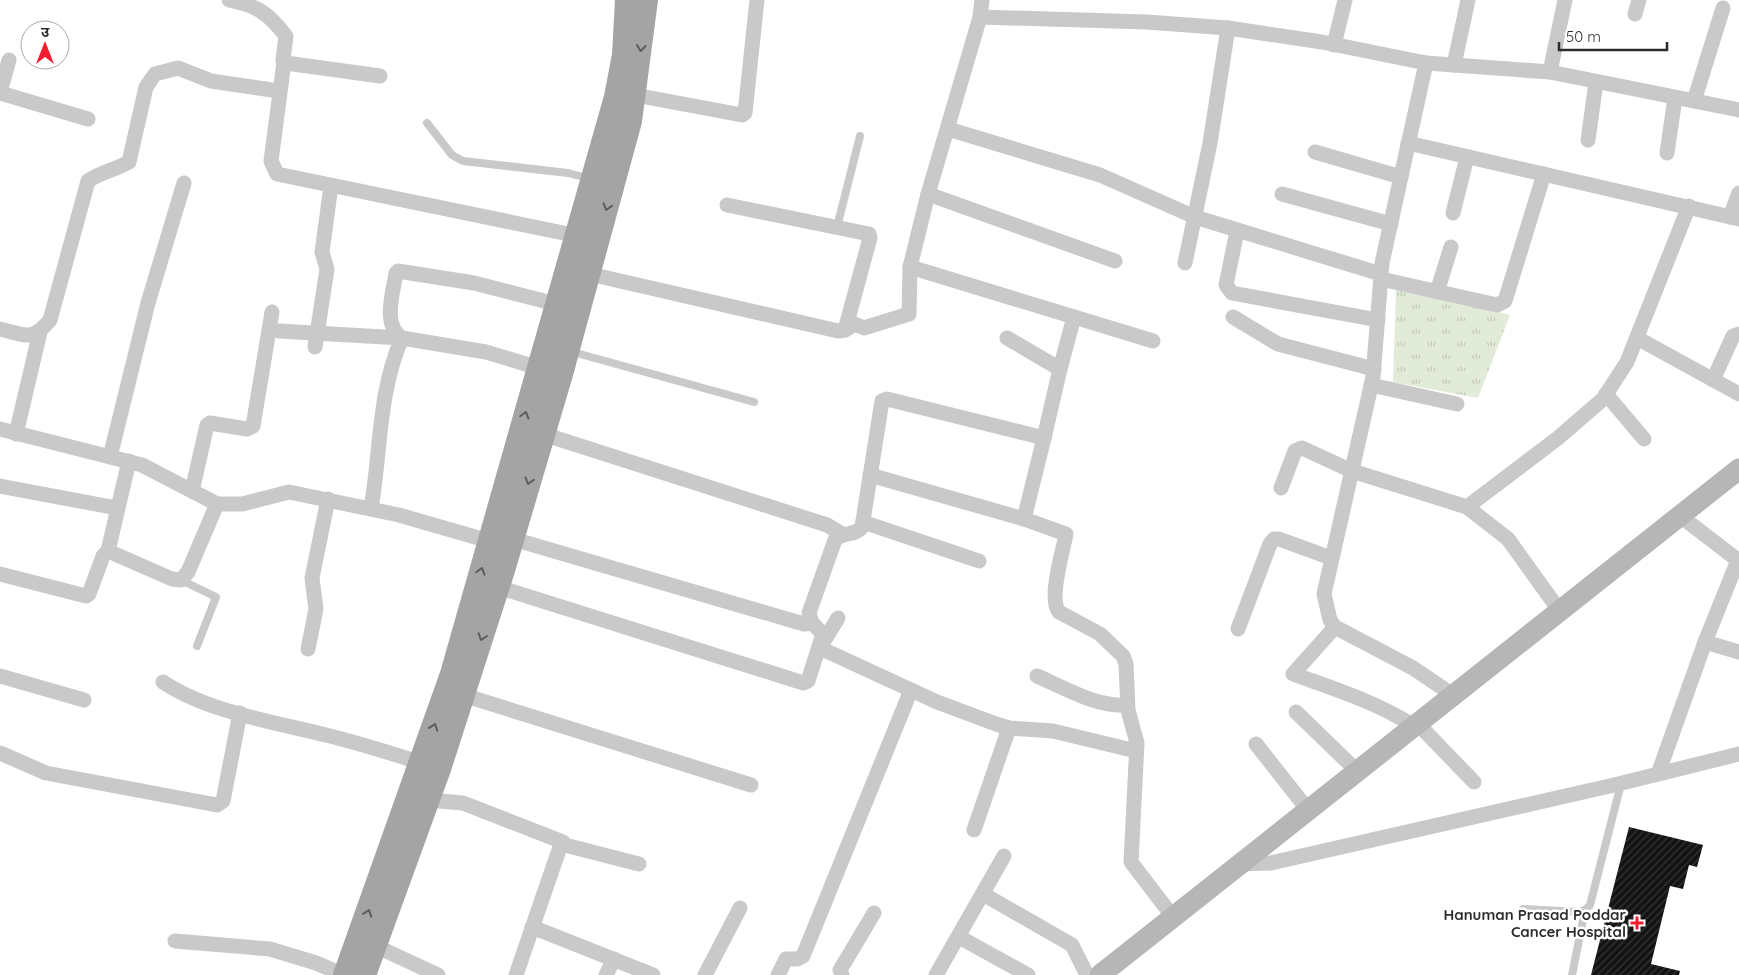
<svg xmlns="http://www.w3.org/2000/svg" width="1739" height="975" font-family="Quicksand,'Noto Sans Devanagari',sans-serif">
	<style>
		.grass { fill: url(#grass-tufts) }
		.building { fill: url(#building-hatch) }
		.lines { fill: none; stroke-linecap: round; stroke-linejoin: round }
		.lane { stroke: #c9c9c9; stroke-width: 8 }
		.street { stroke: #c9c9c9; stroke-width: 15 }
		.secondary { stroke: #b6b6b6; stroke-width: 21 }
		.primary { stroke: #a4a4a4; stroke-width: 24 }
		.oneway { stroke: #5c5c5c }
		.poi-dot { fill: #f31d31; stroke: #fff; stroke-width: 2 }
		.labels { text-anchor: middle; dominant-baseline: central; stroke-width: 5; stroke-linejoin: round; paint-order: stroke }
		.poi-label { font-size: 15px; font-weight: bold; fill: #2c2c2c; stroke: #fff; text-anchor: end }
	</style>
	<defs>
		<pattern id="grass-tufts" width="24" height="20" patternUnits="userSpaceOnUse" patternTransform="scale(1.25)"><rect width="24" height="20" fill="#e2ebd7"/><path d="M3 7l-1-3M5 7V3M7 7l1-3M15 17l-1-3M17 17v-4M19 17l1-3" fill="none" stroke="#c2cab9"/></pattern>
		<pattern id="building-hatch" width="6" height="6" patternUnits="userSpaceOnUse" patternTransform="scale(1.25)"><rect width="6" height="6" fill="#131313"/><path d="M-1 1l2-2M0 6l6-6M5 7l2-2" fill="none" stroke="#363636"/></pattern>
	</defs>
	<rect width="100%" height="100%" fill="#fff"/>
	<path class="grass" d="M1396,286L1510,315L1478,398L1393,382Z"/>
	<path class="building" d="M1629,827L1703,845L1697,867L1689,865L1683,889L1670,886L1651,964L1680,971L1679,975H1591Z"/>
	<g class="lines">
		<g class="lane">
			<path d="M427,123L452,155L463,161L568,173L591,179"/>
			<path d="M837,227L860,136"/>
			<path d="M569,351L754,402"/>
			<path d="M181,580L216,597L197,646"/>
			<path d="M1523,909L1578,912L1585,910L1590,905L1621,784"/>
			<path d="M1572,975L1585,910"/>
		</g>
		<g class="street">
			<path d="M229,0C258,6 268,13 286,36L283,60L286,63L380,76"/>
			<path d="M1635,14L1639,0"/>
			<path d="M980,17L1147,22L1228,28L1322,42L1426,63L1550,72L1739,110"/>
			<path d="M1334,45L1345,0"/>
			<path d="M284,62L271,161L277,174L583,237"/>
			<path d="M1426,63L1382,263L1373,377L1324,594L1330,620L1335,627L1413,668L1453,695"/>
			<path d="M1454,65L1468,0"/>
			<path d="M1550,72L1565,0"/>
			<path d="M0,92L9,60"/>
			<path d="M0,93L88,119"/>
			<path d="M635,95L742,115L745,113L757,0"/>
			<path d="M1694,101L1723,8"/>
			<path d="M948,129L1100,175L1195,217L1381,274"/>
			<path d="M1588,140L1596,82"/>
			<path d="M1408,143L1739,219"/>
			<path d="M1315,152L1401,177"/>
			<path d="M1667,153L1675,98"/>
			<path d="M928,194L1115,261"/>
			<path d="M1282,194L1391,224"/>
			<path d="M1453,213L1467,157"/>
			<path d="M1730,217L1739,193"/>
			<path d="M1237,231L1226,285L1232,293L1378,320"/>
			<path d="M1185,263L1210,143L1228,28"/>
			<path d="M910,267L1153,341"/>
			<path d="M581,272L838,331L845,330L870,238L869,234L727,205"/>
			<path d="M1381,279L1497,305L1505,301L1544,174"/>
			<path d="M1437,292L1451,247"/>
			<path d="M1233,317L1278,344L1374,369"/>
			<path d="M0,329C25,335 32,342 50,320L88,181C101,172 115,170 129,162L146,87L155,74L178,68L211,81L279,91"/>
			<path d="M845,330L855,324L864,328L909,314L910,267L928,194L980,17L982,0"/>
			<path d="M279,331L402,338C378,392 381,452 371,508"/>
			<path d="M1007,338L1060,369L1074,317"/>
			<path d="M1637,338L1739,394"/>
			<path d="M315,347L327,269L322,252L331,186"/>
			<path d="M539,368L486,352L402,338C382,325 393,293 396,273L398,271L474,283L556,304"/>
			<path d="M1713,380L1733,336L1739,334"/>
			<path d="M1371,385L1457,404"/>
			<path d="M1606,394L1644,439"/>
			<path d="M0,429L142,465L217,504H242L289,492L399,515L489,541"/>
			<path d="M16,434L40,332"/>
			<path d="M543,434L827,525L842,534"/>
			<path d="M110,457L148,303L184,183"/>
			<path d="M129,461L108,551L172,579L181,580L188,572L217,504"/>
			<path d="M870,475L1024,519L1066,534C1063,551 1048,599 1059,612L1100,634L1123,656L1126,664L1128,710L1137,743L1131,862L1173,917"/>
			<path d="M0,486L117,508"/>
			<path d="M1281,488L1295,451L1302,448L1352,471L1467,507L1558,438L1603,399L1627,362L1689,206"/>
			<path d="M192,491L207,425L210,423L247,429L253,426L272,312"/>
			<path d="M1467,507L1508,539L1559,610"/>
			<path d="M1679,515L1739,561"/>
			<path d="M1024,519L1044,438"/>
			<path d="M863,522L979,561"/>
			<path d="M513,539L804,624L812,623"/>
			<path d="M0,574L86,596L89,594L103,556L108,551"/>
			<path d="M498,587L794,680L803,683L808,681L822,637L821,632L812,623L809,613L835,540C843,531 854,537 862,527L882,401L887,399L1044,438L1060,369"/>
			<path d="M1335,627L1293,674C1335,689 1376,702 1414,726"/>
			<path d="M1238,629L1270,544L1274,539H1279L1331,558"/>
			<path d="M1705,642L1739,652"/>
			<path d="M822,644L838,618"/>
			<path d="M820,648L937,702L996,724L1009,728L1053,731L1136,751"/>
			<path d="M308,649L316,609L312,578L328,499"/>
			<path d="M0,676L84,700"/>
			<path d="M1037,676C1065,688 1096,707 1127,705"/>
			<path d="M163,682C208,712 274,722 326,735C359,743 390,753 422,763"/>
			<path d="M463,695L751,785"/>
			<path d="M1296,712L1357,771"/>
			<path d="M1417,723L1474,782"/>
			<path d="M1256,744L1308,810"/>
			<path d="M0,753L46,773L217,805L223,801L240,713"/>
			<path d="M1658,774L1705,642L1738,560"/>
			<path d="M428,800L463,803L563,842"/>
			<path d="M974,830L1009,728"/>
			<path d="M1240,864L1271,863L1614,785L1739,754"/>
			<path d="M983,894L1072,945L1087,975"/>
			<path d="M532,927L653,975"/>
			<path d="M959,937L1028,975"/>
			<path d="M175,941L270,949L316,963L344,975"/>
			<path d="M367,942L438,975"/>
			<path d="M516,975L561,844L639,864"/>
			<path d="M606,975L614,959"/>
			<path d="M705,975L740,908"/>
			<path d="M778,975L786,959H797L803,956L911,690"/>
			<path d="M842,975L840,970L874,913"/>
			<path d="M936,975L1004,856"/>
		</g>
		<path class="secondary" d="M1100,975L1739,469"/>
		<g class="primary">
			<path d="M345,975L452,674L616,97L624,55L627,0"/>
			<path d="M364,975L439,769L503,570L561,374L630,121L646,0"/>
		</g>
	</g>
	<defs><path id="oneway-chevron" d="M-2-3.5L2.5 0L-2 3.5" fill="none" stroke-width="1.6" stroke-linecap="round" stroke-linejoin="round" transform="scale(1.25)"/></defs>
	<g class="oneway">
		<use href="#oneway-chevron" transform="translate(641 48) rotate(96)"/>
		<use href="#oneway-chevron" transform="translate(607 207) rotate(107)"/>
		<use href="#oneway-chevron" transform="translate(525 415) rotate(-74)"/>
		<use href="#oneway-chevron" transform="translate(529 481) rotate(106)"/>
		<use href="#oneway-chevron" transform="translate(481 571) rotate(-74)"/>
		<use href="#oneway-chevron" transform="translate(482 637) rotate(108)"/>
		<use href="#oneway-chevron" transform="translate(434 727) rotate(-71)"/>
		<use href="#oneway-chevron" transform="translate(368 913) rotate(-70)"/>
	</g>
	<path class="poi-dot" d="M1634.5 915.5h5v5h5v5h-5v5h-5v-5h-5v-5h5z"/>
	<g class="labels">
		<g class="poi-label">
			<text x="1626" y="914">Hanuman Prasad Poddar<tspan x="1626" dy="17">Cancer Hospital</tspan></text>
		</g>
	</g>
	<g transform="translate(45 45)"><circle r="24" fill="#ffffff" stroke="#ababab"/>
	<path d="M0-4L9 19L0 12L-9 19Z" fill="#f31d31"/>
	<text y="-8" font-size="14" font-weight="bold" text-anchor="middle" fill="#2c2c2c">उ</text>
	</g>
	<path d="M1559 42v8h108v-8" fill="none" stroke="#2c2c2c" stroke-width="2.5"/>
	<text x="1566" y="42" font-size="15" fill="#2c2c2c" stroke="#ffffff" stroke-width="4" paint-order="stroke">50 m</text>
</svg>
